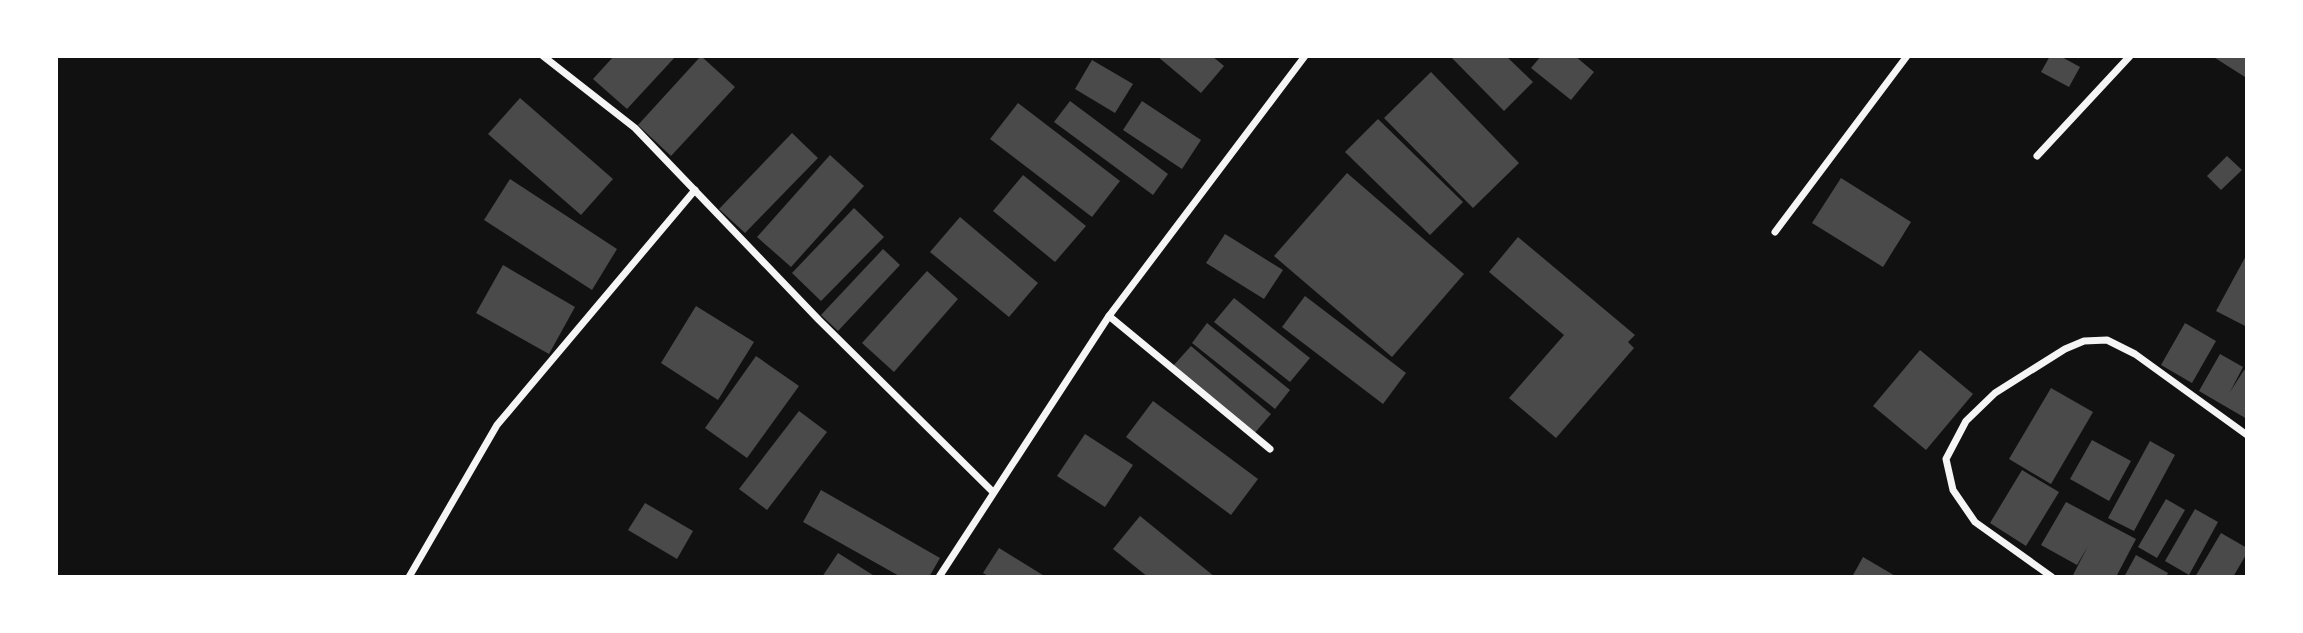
<svg xmlns="http://www.w3.org/2000/svg" width="2303" height="633" font-family="Signika,sans-serif">
	<style>
		.building { fill: #4a4a4a }
		.lines { fill: none; stroke-linecap: round; stroke-linejoin: round }
		.minor { stroke: #f5f5f5; stroke-width: 7 }
	</style>
	<rect width="100%" height="100%" fill="#111"/>
	<g class="building">
		<path d="M614,56H676L627,109L593,79Z"/>
		<path d="M701,56L735,87L671,156L638,125Z"/>
		<path d="M1157,56H1212L1224,66L1201,93Z"/>
		<path d="M1450,56H1506L1533,82L1504,111Z"/>
		<path d="M1541,56H1575L1594,72L1571,100L1531,68Z"/>
		<path d="M2050,56H2060L2080,67L2069,87L2041,72Z"/>
		<path d="M2212,56H2247V73L2245,77Z"/>
		<path d="M1092,60L1133,84L1115,113L1075,89Z"/>
		<path d="M1431,72L1519,163L1473,208L1384,118Z"/>
		<path d="M520,98L613,179L581,215L488,134Z"/>
		<path d="M1070,101L1168,174L1153,195L1054,122Z"/>
		<path d="M1142,101L1201,140L1182,169L1123,130Z"/>
		<path d="M1018,103L1120,181L1092,217L990,139Z"/>
		<path d="M1378,119L1463,202L1430,235L1345,152Z"/>
		<path d="M792,133L818,158L745,233L719,209Z"/>
		<path d="M830,155L864,186L791,267L757,237Z"/>
		<path d="M2227,156L2242,170L2221,190L2207,176Z"/>
		<path d="M1347,173L1464,274L1392,357L1274,256Z"/>
		<path d="M1023,175L1086,226L1055,262L993,211Z"/>
		<path d="M1841,178L1911,222L1883,267L1812,223Z"/>
		<path d="M510,179L617,249L592,290L484,220Z"/>
		<path d="M854,208L884,237L821,301L792,273Z"/>
		<path d="M960,217L1038,283L1009,317L930,252Z"/>
		<path d="M1225,234L1283,270L1264,299L1206,263Z"/>
		<path d="M1518,237L1635,335L1628,342L1634,348L1556,438L1509,398L1564,335L1489,272Z"/>
		<path d="M883,249L900,265L838,331L821,315Z"/>
		<path d="M2247,254V327L2216,311Z"/>
		<path d="M503,265L575,307L549,354L476,313Z"/>
		<path d="M927,271L958,299L894,372L862,343Z"/>
		<path d="M1305,296L1406,373L1383,404L1282,327Z"/>
		<path d="M1234,298L1310,358L1290,382L1214,322Z"/>
		<path d="M696,306L754,342L718,400L661,363Z"/>
		<path d="M1207,323L1290,390L1275,409L1192,343Z"/>
		<path d="M2185,323L2216,341L2192,383L2161,365Z"/>
		<path d="M1191,346L1271,414L1253,435L1173,366Z"/>
		<path d="M1920,350L1973,394L1926,450L1873,406Z"/>
		<path d="M2220,354L2243,367L2230,392L2244,370L2247,371V419L2199,391Z"/>
		<path d="M756,356L799,386L747,458L705,428Z"/>
		<path d="M2051,388L2093,412L2051,484L2009,459Z"/>
		<path d="M1153,401L1258,479L1231,515L1126,437Z"/>
		<path d="M799,411L827,432L767,510L739,489Z"/>
		<path d="M1085,434L1133,465L1105,507L1057,476Z"/>
		<path d="M2092,440L2131,461L2109,501L2070,479Z"/>
		<path d="M2150,441L2175,455L2134,531L2108,518Z"/>
		<path d="M2022,470L2059,492L2026,546L1990,523Z"/>
		<path d="M821,490L940,558L929,577H901L803,522Z"/>
		<path d="M2166,499L2185,510L2157,558L2138,547Z"/>
		<path d="M2066,502L2136,539L2116,577H2072L2088,546L2077,565L2041,545Z"/>
		<path d="M645,503L693,531L677,559L628,530Z"/>
		<path d="M2195,509L2218,522L2189,575L2165,561Z"/>
		<path d="M1140,516L1215,577H1148L1113,549Z"/>
		<path d="M2221,533L2247,548V553L2233,577H2195Z"/>
		<path d="M999,548L1046,577H990L983,573Z"/>
		<path d="M838,553L876,577H822Z"/>
		<path d="M2136,555L2168,573L2166,577H2124Z"/>
		<path d="M1863,557L1897,577H1852Z"/>
	</g>
	<g class="lines">
		<g class="minor">
			<path d="M543,56L635,128L819,320L993,492"/>
			<path d="M2037,156L2130,56"/>
			<path d="M1775,232L1907,56"/>
			<path d="M1109,316L1270,449"/>
			<path d="M409,577L497,425L695,190"/>
			<path d="M939,577L1109,316L1305,56"/>
			<path d="M2052,577L1975,522L1953,490L1946,459L1966,421L1995,393L2065,349L2084,341L2107,340L2135,354L2247,435"/>
		</g>
	</g>
	<rect width="2303" height="633" fill="none" stroke="#ffffff" stroke-width="116"/>
</svg>
